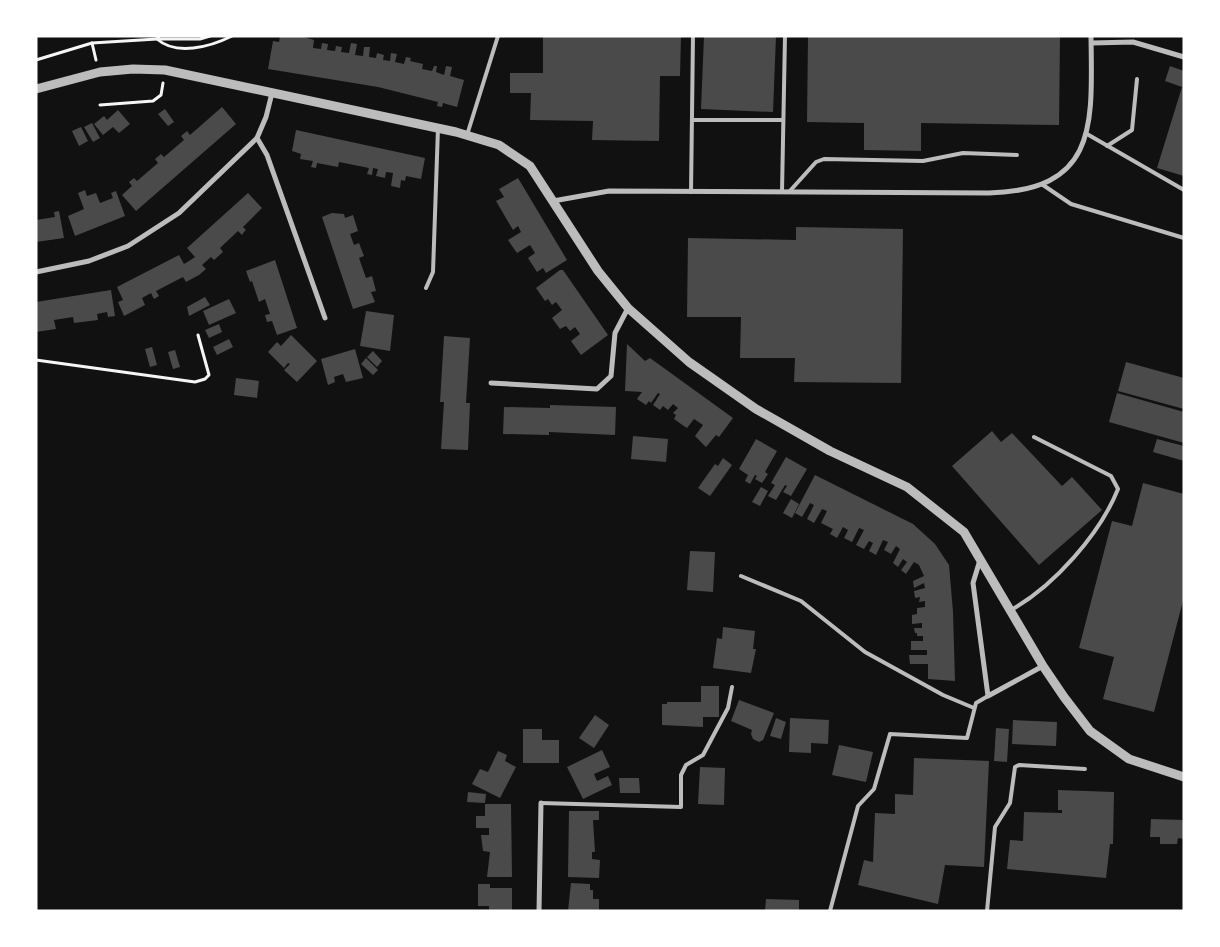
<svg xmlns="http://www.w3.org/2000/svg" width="1220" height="947" font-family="Jost,sans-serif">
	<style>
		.building { fill: #4a4a4a }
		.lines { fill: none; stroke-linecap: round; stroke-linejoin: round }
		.path { stroke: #f5f5f5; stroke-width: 3 }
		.service { stroke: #bcbcbc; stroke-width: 4 }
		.minor { stroke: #bcbcbc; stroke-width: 5 }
		.tertiary { stroke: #bcbcbc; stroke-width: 9 }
	</style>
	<rect width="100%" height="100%" fill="#111"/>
	<g class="building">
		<path d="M280,36H301L314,40L313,48L321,49L322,43L328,44L327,50L335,51L336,46L342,47L341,52L349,53L351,43L357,44L355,55L363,56L364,47H370L369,57L376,58L377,53L384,55L383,60L390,61L391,53L397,54L395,62L404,64L406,57L411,58L410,61L423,64L422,69L432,71L434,66H437L436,72L444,75L446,66L452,67L450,76L464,80L457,107L443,103L442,107L437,106L438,102L378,87L268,69L273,41L279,42Z"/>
		<path d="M543,36H681L680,76H660L659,141L592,140L593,121L530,120L531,93H510V73H543Z"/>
		<path d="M704,36H776L773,112L701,109Z"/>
		<path d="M808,36H1060L1059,125L921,123V151L864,150V123L807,122Z"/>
		<path d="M1170,66L1184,71V176L1157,168L1182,87L1165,81Z"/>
		<path d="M222,107L236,124L136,211L122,195L132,186L129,182L134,178L137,181L158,163L155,159L161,154L164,157L184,140L181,136L187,131L190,135Z"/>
		<path d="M165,109L174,122L168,126L158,114Z"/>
		<path d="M118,110L130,124L119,133L113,127L103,135L94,124L104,116L107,120Z"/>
		<path d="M92,123L100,138L93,142L84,127Z"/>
		<path d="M81,127L88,141L79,146L72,131Z"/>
		<path d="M296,130L425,158L421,179L406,176L405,181L401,180L400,188L391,186L393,173L386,172L385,178L376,176L378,169L373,168L372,175L367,174L369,168L339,162L338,167L317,163L316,168L311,167L313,161L300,159L301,154L292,151Z"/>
		<path d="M518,178L567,260L546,273L543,268L537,272L528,258L535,253L530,245L517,253L512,246L508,240L521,232L518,226L513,230L496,201L504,197L499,189Z"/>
		<path d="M85,190L87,196L96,193L100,203L113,198L111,193L116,191L125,216L75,236L68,216L84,209L78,193Z"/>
		<path d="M248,193L262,208L243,227L246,230L244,232L242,235L238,231L220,248L223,252L214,260L211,257L202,265L206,269L199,275L186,282L183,277L156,291L159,296L154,299L151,293L142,298L145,305L124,316L118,302L123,300L117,287L179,255L184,264L189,261L195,257L187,248Z"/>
		<path d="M59,211L64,238L36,242V220L55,217L54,212Z"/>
		<path d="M332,213L344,214L345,218L353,215L358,231L350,234L354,245L359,243L364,256L359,258L366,278L372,276L376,291L371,292L375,302L353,309L322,217Z"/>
		<path d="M796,227L903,229L901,383L794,382L795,358H740L741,317H687L688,238L796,240Z"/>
		<path d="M275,260L297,328L277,335L272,321L267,322L265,315L270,314L265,299L259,302L252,281L250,282L246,271Z"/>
		<path d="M560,270H563L608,335L581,355L571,341L580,334L575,327L570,331L566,326L560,329L552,318L562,310L556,302L552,305L548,299L545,301L536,288Z"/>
		<path d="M111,290L115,316L108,317L107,312L97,314L98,320L74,323L73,317L54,320L56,329L36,332V302Z"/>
		<path d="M205,297L210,305L189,316L187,307Z"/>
		<path d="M229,299L236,313L209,325L203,311Z"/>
		<path d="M366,311L394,315L390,351L360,346Z"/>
		<path d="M219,324L222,332L209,338L205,330Z"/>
		<path d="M291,335L317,361L297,382L284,370L290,364L288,363L284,368L268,352L277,342L281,346Z"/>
		<path d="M444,336L470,338L466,403H470L468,450L441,449L444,402H440Z"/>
		<path d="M229,339L233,347L217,355L213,347Z"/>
		<path d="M627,344L645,361L650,358L733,418L719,437L716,435L706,447L695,436L703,425L694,419L687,428L681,424L674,419L676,415L673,413L678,408L673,404L668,410L663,406L660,410L653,405L660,394L658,393L651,403L649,401L646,405L637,399L642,392L625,391Z"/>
		<path d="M152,347L157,365L150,367L145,349Z"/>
		<path d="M355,349L363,378L346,382L343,374L334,377L335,382L328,385L321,359Z"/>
		<path d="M175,350L180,367L173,369L168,352Z"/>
		<path d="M373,351L382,361L377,367L367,357Z"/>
		<path d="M366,358L378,370L373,375L361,364Z"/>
		<path d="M1126,362L1184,378V409L1118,391Z"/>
		<path d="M236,378L259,381L257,398L234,395Z"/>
		<path d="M1117,393L1184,412V443L1109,422Z"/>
		<path d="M550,405L616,407L615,435L549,432V435L503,434L504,407L550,408Z"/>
		<path d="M992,431L1001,442L1012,433L1062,486L1072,477L1102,510L1039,565L952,466Z"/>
		<path d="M633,436L668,439L666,462L631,459Z"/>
		<path d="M756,439L777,451L765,472L768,474L762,483L755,479L757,476L755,475L750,484L745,481L748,475L739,469Z"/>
		<path d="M1157,439L1184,446V461L1153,452Z"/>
		<path d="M786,457L807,469L791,496L783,492L787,486L785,485L776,500L768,496L775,485L771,483Z"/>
		<path d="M723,458L732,465L710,496L698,488L715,464L718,466Z"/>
		<path d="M815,475L913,524L935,544L949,565L953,612L955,681L928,679V664H910L909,655H927V650H911V641H923V636H917V633H915L914,628H922V623L912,624V615L917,614V608L925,607V601L919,602L920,597L915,598L914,591L925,588L924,583L914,588L913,581L924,576L919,565L914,562L906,574L901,570L907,562L903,559L898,567L893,563L900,549L896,546L891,554L884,550L888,542L883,540L876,555L869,551L873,543L869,541L864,549L856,545L864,530L859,528L852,542L844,538L848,530L843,527L837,538L830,534L833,529L821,523L827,511L822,509L814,523L807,519L814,505L810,503L802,517L795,513Z"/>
		<path d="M1143,483L1184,494V597L1154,712L1103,699L1114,657L1079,648L1112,521L1132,526Z"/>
		<path d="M761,487L768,491L760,506L752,502Z"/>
		<path d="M791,499L799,504L792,518L783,513Z"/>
		<path d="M690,551L715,552L713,592L687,590Z"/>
		<path d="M723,627L755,631L753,649H756L751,673L713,668L717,638L722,639Z"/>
		<path d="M701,686H719V717H703V727L662,725V704H667V702H701Z"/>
		<path d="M739,700L774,713L763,740L759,742L753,739L751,734L752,730L731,721Z"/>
		<path d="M595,715L609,725L594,748L579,738Z"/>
		<path d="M776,718L786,722L781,739L770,736Z"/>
		<path d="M790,718L829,720L828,744L811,743V753L789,752Z"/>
		<path d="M1013,720L1057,722L1056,746L1012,744Z"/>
		<path d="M996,728L1009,729L1007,762L994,761Z"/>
		<path d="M523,729H542V740H559V763H523Z"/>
		<path d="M839,745L873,752L866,782L832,775Z"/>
		<path d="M602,750L610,767L594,774L597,781L608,776L612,785L583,799L567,767Z"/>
		<path d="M498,751L507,755L505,761L516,767L500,798L472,784L480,769L488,772Z"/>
		<path d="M914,758L989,761L984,867L945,865L938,904L858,885L864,860L873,862L875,813L895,814V794L913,795Z"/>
		<path d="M700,767L725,768L724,805L698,804Z"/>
		<path d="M619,778H639L640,793H620Z"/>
		<path d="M1058,790L1114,792L1113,844H1110L1106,878L1007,869L1010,840L1023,841L1024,812L1062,813V810H1058Z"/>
		<path d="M468,792L486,794L485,803L467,802Z"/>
		<path d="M485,804H511L512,877H487L490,852L483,851L481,835H489V828H476V816H485Z"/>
		<path d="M569,811H599V820H593L595,852H592V859L600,860L599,878L568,877Z"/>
		<path d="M1151,819L1184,820V839L1178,838L1177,844H1160V837H1150Z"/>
		<path d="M571,883L590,884V890H593V899H599V911H568Z"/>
		<path d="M478,884H490V888H512V911H489V906H478Z"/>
		<path d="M766,899L799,900V911H765Z"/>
	</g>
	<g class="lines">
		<g class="path">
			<path d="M159,36L157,39C176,56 210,47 232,36"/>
			<path d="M92,43L96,60"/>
			<path d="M36,60L92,43L157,39H200L210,36"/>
			<path d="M100,105L153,101L161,95L163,83"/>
			<path d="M36,360L195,382L205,379L209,375L198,335"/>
		</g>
		<g class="service">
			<path d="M692,120H782"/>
			<path d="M1087,134L1184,190"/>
			<path d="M467,135L498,36"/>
			<path d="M1107,146L1132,130L1137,79"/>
			<path d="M1043,185L1071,204L1184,238"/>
			<path d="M691,192L693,36"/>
			<path d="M782,192L785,36"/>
			<path d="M789,192L816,162L824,159L923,161L963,153L1017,155"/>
			<path d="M426,288L433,272L438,128"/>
			<path d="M741,576L801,601L865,652L943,695L974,708"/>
			<path d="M1011,610C1054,586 1100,534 1118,489L1111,476L1034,437"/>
			<path d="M541,803L681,807V775L686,765L703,755L728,708L732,687"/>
			<path d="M830,911L858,806L874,789L890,734L967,738L976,703L988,696"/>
			<path d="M987,911L995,827L1010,803L1015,767L1019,765L1085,769"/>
		</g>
		<g class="minor">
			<path d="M1092,43L1133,42L1184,57"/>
			<path d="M257,138L267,155L325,318"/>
			<path d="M553,201L609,191L989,193C1099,190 1092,123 1091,36"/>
			<path d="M36,272L89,261L128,246L179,213L257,138L266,117L272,93"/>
			<path d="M491,383L597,389L611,376L615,333L628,308"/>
			<path d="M980,560L973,583L988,696L1043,666"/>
			<path d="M539,911L541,803"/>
		</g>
		<path class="tertiary" d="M36,89L100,72L133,69L165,70L456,132L499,145L530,166L598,271L628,308L689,362L756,409L830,451L907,487L964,532L1043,666L1064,697L1090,731L1129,759L1184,777"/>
	</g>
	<rect width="1220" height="947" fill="none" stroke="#ffffff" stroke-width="75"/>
</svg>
